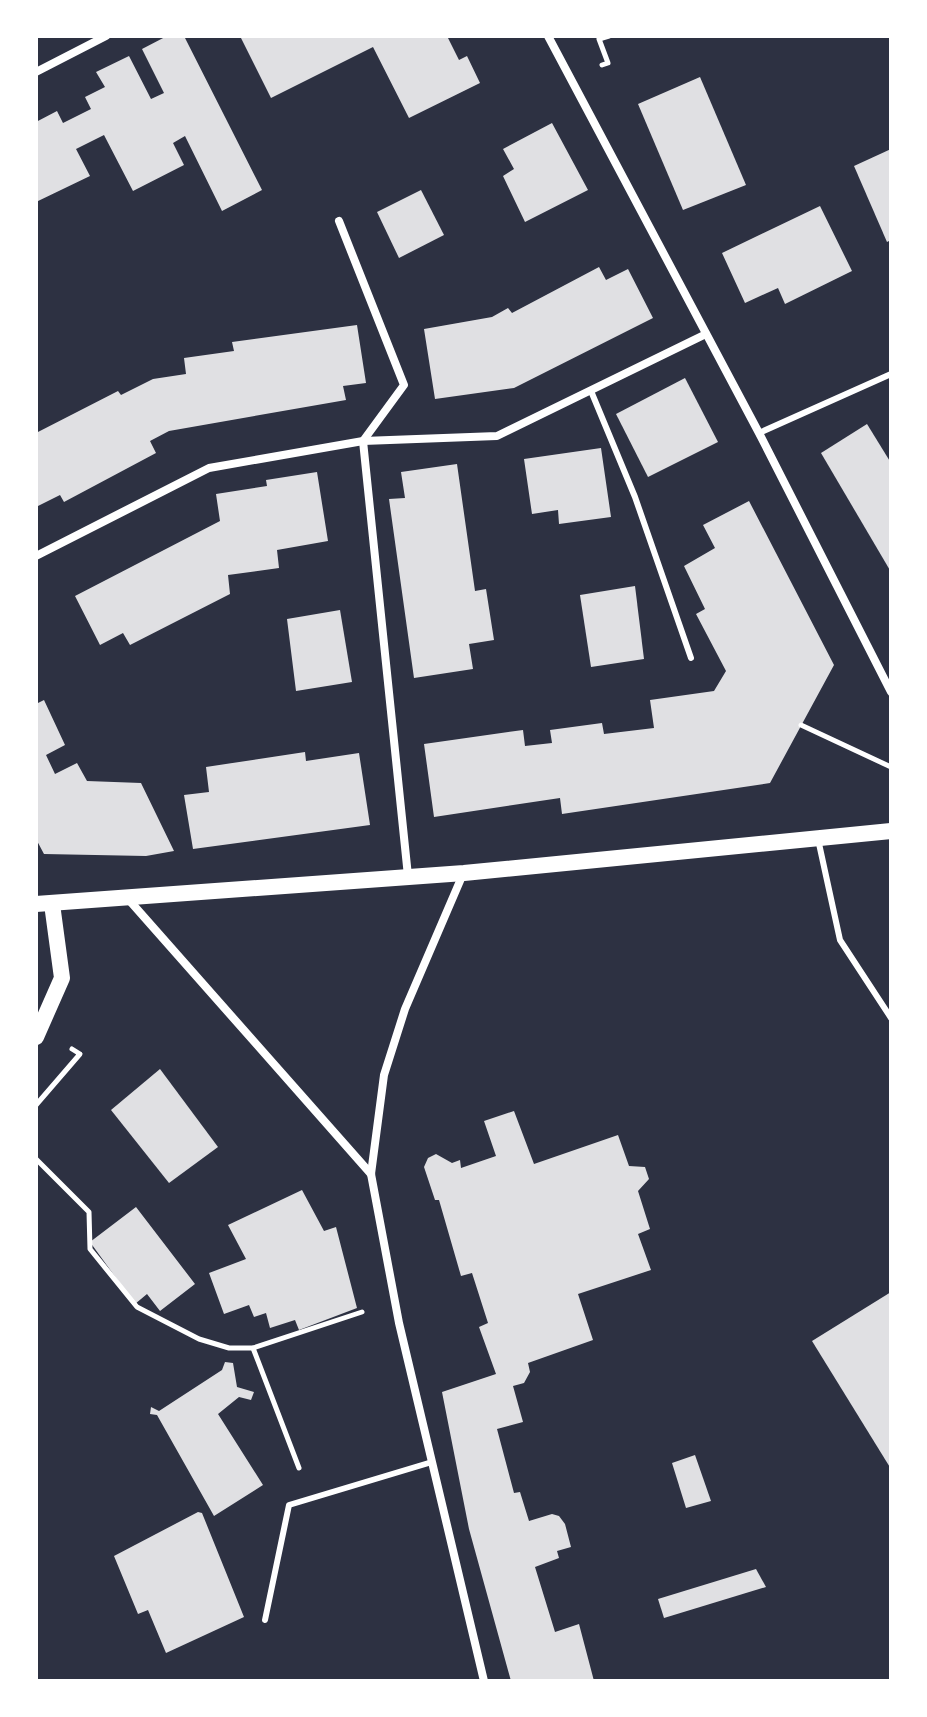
<svg xmlns="http://www.w3.org/2000/svg" width="927" height="1717" font-family="Ubuntu,sans-serif">
	<style>
		.building { fill: #e0e0e3 }
		.lines { fill: none; stroke-linecap: round; stroke-linejoin: round }
		.path { stroke: #fff; stroke-width: 5 }
		.service { stroke: #fff; stroke-width: 6 }
		.minor { stroke: #fff; stroke-width: 8 }
		.secondary { stroke: #fff; stroke-width: 16 }
	</style>
	<rect width="100%" height="100%" fill="#2d3142"/>
	<g class="building">
		<path d="M167,36H184L262,190L222,211L185,136L173,143L184,165L133,191L104,135L76,149L90,176L36,202V122L57,111L63,123L91,109L85,97L105,87L96,72L129,56L151,99L164,93L142,49Z"/>
		<path d="M240,36H447L459,60L467,56L480,83L409,118L373,47L271,98Z"/>
		<path d="M700,77L746,185L683,210L638,104Z"/>
		<path d="M552,123L588,190L525,222L503,176L514,169L503,149Z"/>
		<path d="M891,149V240L887,242L854,166Z"/>
		<path d="M421,190L444,235L399,258L377,212Z"/>
		<path d="M820,206L852,271L785,304L778,288L745,303L722,253Z"/>
		<path d="M599,267L606,280L628,269L653,318L514,388L435,399L424,329L492,317L508,308L512,313Z"/>
		<path d="M357,325L366,383L343,386L346,400L169,431L150,441L156,453L64,502L60,495L38,506L36,433L118,391L121,395L153,379L186,374L184,358L234,351L232,342Z"/>
		<path d="M685,378L718,442L648,477L616,414Z"/>
		<path d="M867,424L891,463V572L821,453Z"/>
		<path d="M601,448L611,517L559,524L558,510L532,514L524,459Z"/>
		<path d="M457,464L475,591L486,589L494,640L469,644L473,669L414,678L389,499L405,498L401,472Z"/>
		<path d="M317,472L328,541L277,550L279,568L228,575L230,594L130,645L123,633L100,645L75,596L220,521L216,494L267,486L266,480Z"/>
		<path d="M749,501L834,665L770,783L562,814L560,798L434,817L424,744L523,730L525,746L552,743L550,730L602,723L604,734L654,728L650,700L714,691L726,671L696,614L705,609L684,566L715,548L703,525Z"/>
		<path d="M635,586L644,659L591,667L580,595Z"/>
		<path d="M340,610L352,682L296,691L287,619Z"/>
		<path d="M44,700L65,745L46,755L55,774L77,763L87,781L141,783L174,851L146,856L44,854L36,839V704Z"/>
		<path d="M305,752L306,761L359,753L370,825L193,849L184,795L209,792L206,767Z"/>
		<path d="M160,1069L218,1147L169,1183L111,1110Z"/>
		<path d="M514,1111L534,1164L618,1135L629,1166L645,1167L649,1179L638,1191L650,1229L638,1234L651,1270L578,1294L593,1340L528,1363L530,1372L524,1383L513,1386L523,1422L497,1429L514,1493L520,1492L529,1521L552,1514L559,1516L565,1524L571,1547L557,1551L559,1558L535,1567L555,1632L579,1624L594,1681H511L469,1529L442,1392L496,1374L479,1327L488,1323L472,1273L461,1276L439,1200H435L424,1167L428,1158L436,1154L452,1163L460,1160L461,1168L496,1156L484,1121Z"/>
		<path d="M302,1190L324,1231L336,1227L357,1308L299,1330L295,1320L270,1328L266,1313L254,1317L249,1305L224,1314L209,1273L246,1259L228,1225Z"/>
		<path d="M136,1207L195,1284L160,1311L147,1294L135,1304L90,1242Z"/>
		<path d="M891,1292V1469L812,1341Z"/>
		<path d="M225,1362L233,1363L237,1387L254,1392L251,1400L239,1397L218,1414L263,1485L214,1516L157,1415L150,1414L151,1407L159,1411L222,1370Z"/>
		<path d="M695,1455L711,1501L686,1508L672,1463Z"/>
		<path d="M198,1512L202,1513L244,1617L166,1653L148,1610L138,1614L114,1556Z"/>
		<path d="M756,1569L766,1587L664,1618L658,1599Z"/>
	</g>
	<g class="lines">
		<g class="path">
			<path d="M602,65L608,63L599,39L609,36"/>
			<path d="M801,725L891,767"/>
			<path d="M36,1105L80,1054L72,1049"/>
			<path d="M36,1159L89,1212L90,1249L137,1307L199,1339L229,1348H253L362,1312"/>
			<path d="M253,1348L299,1468"/>
		</g>
		<g class="service">
			<path d="M591,391L635,497L691,658"/>
			<path d="M759,433L891,374"/>
			<path d="M818,839L840,940L891,1018"/>
			<path d="M265,1620L289,1505L432,1462"/>
		</g>
		<g class="minor">
			<path d="M548,36L759,433L891,692"/>
			<path d="M36,72L106,36"/>
			<path d="M339,221L404,385L363,441L408,876"/>
			<path d="M36,556L209,468L363,441L497,436L706,334"/>
			<path d="M463,874L405,1009L384,1075L371,1174L399,1323L484,1681"/>
			<path d="M129,900L371,1174"/>
		</g>
		<g class="secondary">
			<path d="M36,904L464,873L891,831"/>
			<path d="M36,1037L62,978L52,904"/>
		</g>
	</g>
	<rect width="927" height="1717" fill="none" stroke="#ffffff" stroke-width="76"/>
</svg>
